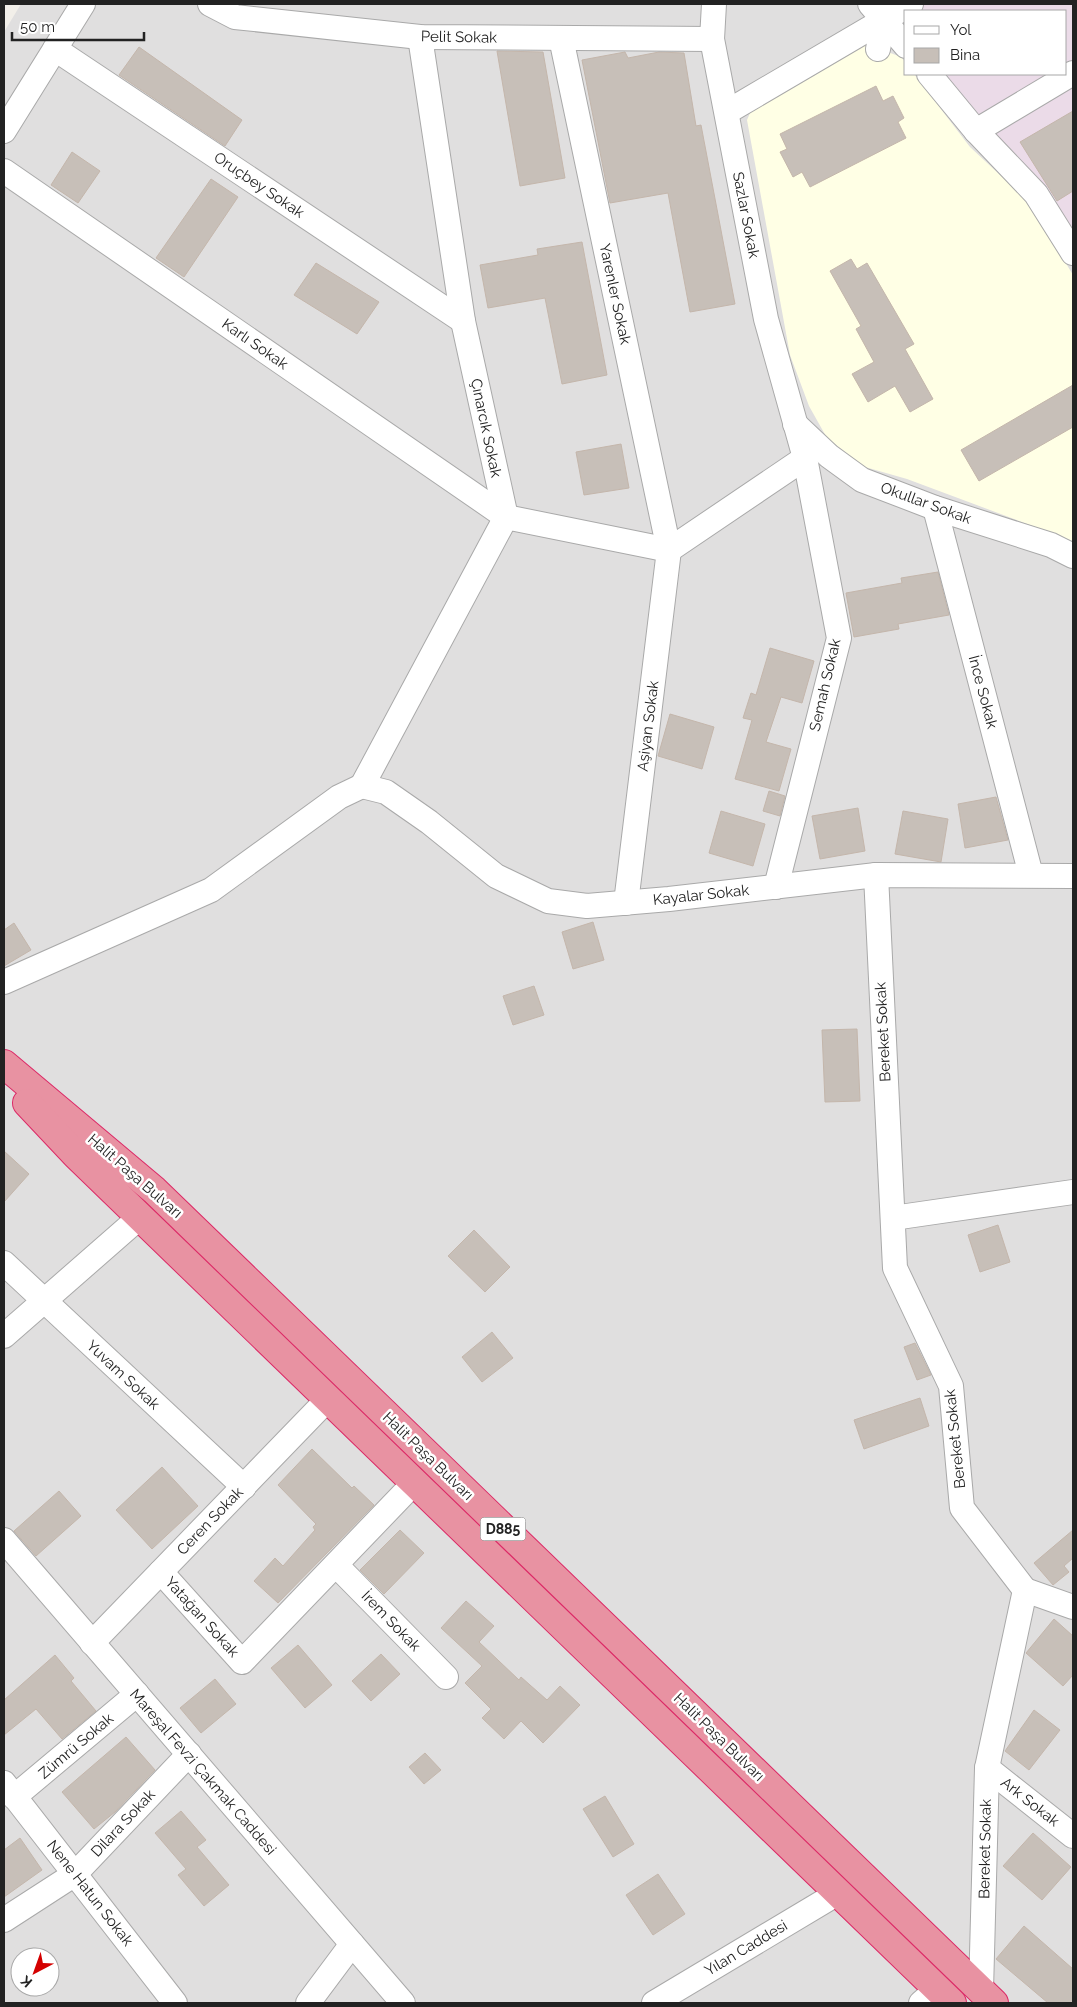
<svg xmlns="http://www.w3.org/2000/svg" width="1077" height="2007" font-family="Raleway,sans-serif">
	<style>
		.residential { fill: #e0dfdf; fill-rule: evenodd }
		.industrial { fill: #ebdbe8 }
		.education { fill: #ffffe5 }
		.building { fill: #c7bfb8; stroke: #c4b6ab }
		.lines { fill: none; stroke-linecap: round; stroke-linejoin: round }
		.minor-casing { stroke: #a9a9a9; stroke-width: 26 }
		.highway-casing { stroke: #dc2a67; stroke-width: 30 }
		.minor { stroke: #fff; stroke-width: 24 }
		.highway { stroke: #e892a2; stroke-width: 28 }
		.labels { text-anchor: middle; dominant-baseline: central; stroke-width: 5; stroke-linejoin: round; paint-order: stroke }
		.shield { fill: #fff; stroke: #646464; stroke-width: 1 }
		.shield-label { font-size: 14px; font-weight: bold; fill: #222 }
		.street-label { font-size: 15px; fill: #222; stroke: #fff }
	</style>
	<rect width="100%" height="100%" fill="#f2efe9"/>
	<path class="residential" d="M21,4H1073V2003H4V32ZM906,11H1066V74H906ZM20,1957H50V1987H20Z"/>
	<path class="industrial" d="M870,4H1073V253L929,74H1066V11H906V46Z"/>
	<path class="education" d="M864,43L901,57L906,63V74H914L970,147L1029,202L1073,275V541L907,479L865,467L827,438L809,406L790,355L747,120L753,106Z"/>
	<g class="building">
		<path d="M139,47L242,120L225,146L119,75Z"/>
		<path d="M497,51L543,52L565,178L520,186Z"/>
		<path d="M625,52L628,58L659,52L684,53L696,126L701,125L735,304L690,312L668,193L610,203L582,60Z"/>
		<path d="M876,86L883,101L893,96L904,118L898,122L906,138L810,187L802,172L793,177L780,152L787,149L780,134Z"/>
		<path d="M1073,111V191L1057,201L1020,142Z"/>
		<path d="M72,152L100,171L78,203L51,185Z"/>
		<path d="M211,179L238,197L184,277L156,258Z"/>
		<path d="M582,242L607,375L562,384L545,298L488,308L480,265L538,255L537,249Z"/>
		<path d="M851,259L857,269L867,263L914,344L905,349L933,399L910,412L895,386L868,402L852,374L874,362L856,329L861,326L830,271Z"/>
		<path d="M316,263L379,302L357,334L294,295Z"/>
		<path d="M1073,385V427L979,481L961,450Z"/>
		<path d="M621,444L629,488L584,495L576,452Z"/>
		<path d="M938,572L949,615L898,624L899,629L854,637L846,593L902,583L901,578Z"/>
		<path d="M770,648L814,661L802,703L781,697L766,742L791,749L779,791L735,779L752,720L743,718L751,693L756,695Z"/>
		<path d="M670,714L714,727L702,769L658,756Z"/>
		<path d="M769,791L785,796L780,816L763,811Z"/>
		<path d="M996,797L1008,840L965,848L958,804Z"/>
		<path d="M858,808L865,851L820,859L812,816Z"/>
		<path d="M721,811L765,824L753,866L709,853Z"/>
		<path d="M903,811L948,819L941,862L895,854Z"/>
		<path d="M593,922L604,960L573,969L562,932Z"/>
		<path d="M14,923L31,950L4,966V930Z"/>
		<path d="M534,986L544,1015L513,1025L503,996Z"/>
		<path d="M857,1029L860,1101L825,1102L822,1030Z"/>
		<path d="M4,1151L29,1174L4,1202Z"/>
		<path d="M998,1225L1010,1262L980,1272L968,1235Z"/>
		<path d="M474,1230L510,1267L485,1292L448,1256Z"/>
		<path d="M492,1332L513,1358L482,1382L462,1357Z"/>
		<path d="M915,1343L931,1375L917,1380L904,1347Z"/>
		<path d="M920,1398L929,1426L864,1449L854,1420Z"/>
		<path d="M312,1449L352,1488L354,1486L374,1505L278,1603L254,1581L275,1558L283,1566L315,1530L313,1527L316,1524L278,1485Z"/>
		<path d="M162,1467L198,1506L152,1549L116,1510Z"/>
		<path d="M59,1491L81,1516L36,1556L14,1531Z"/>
		<path d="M400,1530L424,1553L384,1594L360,1570Z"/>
		<path d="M1073,1530V1558L1064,1566L1069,1572L1053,1585L1034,1563Z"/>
		<path d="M466,1601L494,1626L479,1642L519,1680L521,1677L547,1700L560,1686L580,1705L543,1743L521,1721L504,1739L482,1718L491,1709L465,1683L482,1666L441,1628Z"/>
		<path d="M1054,1619L1073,1636V1675L1063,1686L1026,1653Z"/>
		<path d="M298,1645L332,1685L305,1708L271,1668Z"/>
		<path d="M381,1654L400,1674L371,1701L352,1681Z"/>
		<path d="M55,1655L74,1678L71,1681L96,1711L62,1739L36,1709L4,1735V1700Z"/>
		<path d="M215,1679L236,1704L201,1733L180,1708Z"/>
		<path d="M1034,1710L1060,1730L1029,1770L1005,1751Z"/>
		<path d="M126,1737L155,1770L115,1812L94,1829L62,1792Z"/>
		<path d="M425,1753L441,1770L424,1784L409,1767Z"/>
		<path d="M605,1796L634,1844L613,1857L583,1809Z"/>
		<path d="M181,1811L206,1840L197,1847L229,1885L204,1906L178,1875L186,1869L155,1833Z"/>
		<path d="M1033,1833L1071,1867L1042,1900L1003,1866Z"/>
		<path d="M20,1838L42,1870L4,1897V1850Z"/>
		<path d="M658,1874L685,1914L653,1935L626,1895Z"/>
		<path d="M1024,1926L1073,1969V2003H1048L996,1959Z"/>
	</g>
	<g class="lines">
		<g class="minor-casing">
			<g id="minor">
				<path d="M210,4L235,17L420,37L712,39"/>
				<path d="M714,4L712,39L766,319L805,458L839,638L776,887"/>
				<path d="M870,4L906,46"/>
				<path d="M561,38L669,550L626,903"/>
				<path d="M55,49L463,321"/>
				<path d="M878,49L884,19"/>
				<path d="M929,74L976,131L1036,194L1073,253"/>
				<path d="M727,112L911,4"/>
				<path d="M4,131L83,4"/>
				<path d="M976,131L1073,73"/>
				<path d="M4,171L506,517L669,550L805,458"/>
				<path d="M795,424L829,456L862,480L935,508L1051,545L1073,556"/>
				<path d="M935,508L1031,875"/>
				<path d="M362,786L506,517L463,321L420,37"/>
				<path d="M362,786L386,792L429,822L496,876L548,901L587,906L669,899L876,875L1073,876"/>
				<path d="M876,875L895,1268L951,1386L962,1508L1025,1590L987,1768L981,1991"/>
				<path d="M4,982L211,890L339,797L362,786"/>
				<path d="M893,1218L1073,1192"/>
				<path d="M4,1263L244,1487"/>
				<path d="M4,1336L140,1217"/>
				<path d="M4,1540L403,2003"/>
				<path d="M336,1565L446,1677"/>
				<path d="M161,1572L242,1662L414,1483"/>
				<path d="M1025,1590L1073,1607"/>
				<path d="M92,1643L328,1399"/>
				<path d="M987,1768L1073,1836"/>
				<path d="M4,1783L175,2003"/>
				<path d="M14,1797L137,1694"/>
				<path d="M4,1920L75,1874L189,1754"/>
				<path d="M308,2003L352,1944"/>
				<path d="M654,2003L838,1893"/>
				<path d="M921,2003L937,1989"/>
			</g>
		</g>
		<g class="highway-casing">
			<g id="highway">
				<path d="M4,1064L154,1190L994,2003"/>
				<path d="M27,1103L76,1155L952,2003"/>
			</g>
		</g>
		<use href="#minor" class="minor"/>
		<use href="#highway" class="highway"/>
	</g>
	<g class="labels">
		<rect class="shield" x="480.5" y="1517.5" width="45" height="23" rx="4"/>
		<g class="shield-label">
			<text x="503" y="1529">D885</text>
		</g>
		<g class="street-label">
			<text transform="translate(459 37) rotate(1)">Pelit Sokak</text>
			<text transform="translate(259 185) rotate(34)">Oruçbey Sokak</text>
			<text transform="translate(746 215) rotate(79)">Sazlar Sokak</text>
			<text transform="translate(615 294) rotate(78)">Yarenler Sokak</text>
			<text transform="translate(255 344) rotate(35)">Karlı Sokak</text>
			<text transform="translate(486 428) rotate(78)">Çınarcık Sokak</text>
			<text transform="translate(926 503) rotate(20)">Okullar Sokak</text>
			<text transform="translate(825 685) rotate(-77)">Semah Sokak</text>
			<text transform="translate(983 692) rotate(75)">İnce Sokak</text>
			<text transform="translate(648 726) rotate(-83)">Aşiyan Sokak</text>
			<text transform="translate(701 895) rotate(-6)">Kayalar Sokak</text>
			<text transform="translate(883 1032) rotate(-93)">Bereket Sokak</text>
			<text transform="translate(135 1176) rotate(41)">Halit Paşa Bulvarı</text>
			<text transform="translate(123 1375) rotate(43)">Yuvam Sokak</text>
			<text transform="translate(955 1439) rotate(-96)">Bereket Sokak</text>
			<text transform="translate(428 1456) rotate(44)">Halit Paşa Bulvarı</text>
			<text transform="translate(210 1521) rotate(-46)">Ceren Sokak</text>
			<text transform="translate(202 1617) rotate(48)">Yatağan Sokak</text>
			<text transform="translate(391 1621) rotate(46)">İrem Sokak</text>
			<text transform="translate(719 1737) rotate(44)">Halit Paşa Bulvarı</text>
			<text transform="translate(76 1746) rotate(-40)">Zümrü Sokak</text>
			<text transform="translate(203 1772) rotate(49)">Mareşal Fevzi Çakmak Caddesi</text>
			<text transform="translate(1030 1802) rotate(38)">Ark Sokak</text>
			<text transform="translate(123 1823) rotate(-47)">Dilara Sokak</text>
			<text transform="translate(985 1849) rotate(-89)">Bereket Sokak</text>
			<text transform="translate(90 1893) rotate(52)">Nene Hatun Sokak</text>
			<text transform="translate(746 1948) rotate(-31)">Yılan Caddesi</text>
		</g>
	</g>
	<rect width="1077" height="2007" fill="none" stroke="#222222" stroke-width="10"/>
	<rect x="904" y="10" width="162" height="65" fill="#ffffff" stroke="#a7a7a7"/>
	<rect x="914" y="26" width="25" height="8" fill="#ffffff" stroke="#a7a7a7"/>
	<text x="950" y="35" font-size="15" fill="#222222">Yol</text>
	<rect x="914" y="48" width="25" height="15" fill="#c7bfb8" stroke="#a7a7a7"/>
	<text x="950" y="60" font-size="15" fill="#222222">Bina</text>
	<g transform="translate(35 1972) rotate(221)"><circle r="24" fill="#ffffff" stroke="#a7a7a7"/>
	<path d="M0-4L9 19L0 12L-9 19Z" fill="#d40000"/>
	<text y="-8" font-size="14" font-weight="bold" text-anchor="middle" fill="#222222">K</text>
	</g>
	<path d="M12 32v8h132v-8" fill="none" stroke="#222222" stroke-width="2.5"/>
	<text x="20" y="32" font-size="15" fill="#222222" stroke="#ffffff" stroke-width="4" paint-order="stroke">50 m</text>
</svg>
